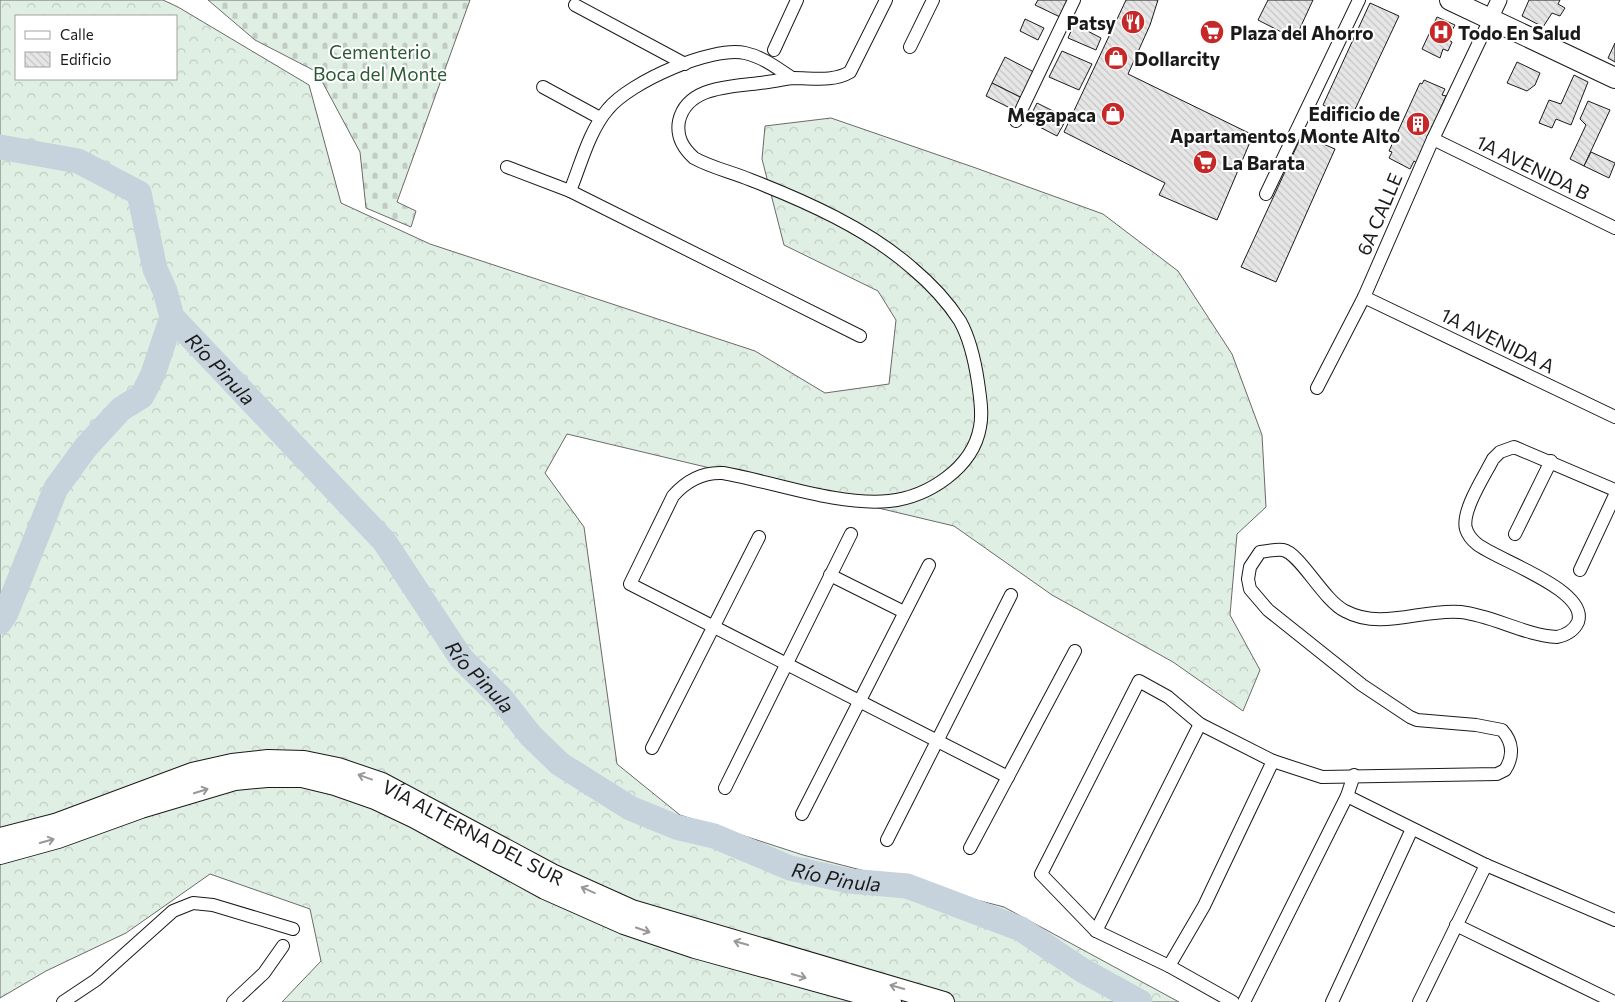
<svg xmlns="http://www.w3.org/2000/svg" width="1615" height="1002" font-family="Commissioner,sans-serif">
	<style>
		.forest { fill: url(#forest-crowns); stroke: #6a6a6a; fill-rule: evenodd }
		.cemetery { fill: url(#cemetery-stones); stroke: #6a6a6a }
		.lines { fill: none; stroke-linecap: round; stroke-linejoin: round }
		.river { stroke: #c6d2dc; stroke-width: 25 }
		.building { fill: url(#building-back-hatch); stroke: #1a1a1a }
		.minor-casing { stroke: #1a1a1a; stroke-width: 14 }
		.tertiary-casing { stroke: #1a1a1a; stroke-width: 17 }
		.primary-casing { stroke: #1a1a1a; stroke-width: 22 }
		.trunk-casing { stroke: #1a1a1a; stroke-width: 22 }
		.minor { stroke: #fff; stroke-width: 12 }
		.tertiary { stroke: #fff; stroke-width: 15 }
		.primary { stroke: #fff; stroke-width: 20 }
		.trunk { stroke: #fff; stroke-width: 20 }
		.oneway { stroke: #989898 }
		.labels { text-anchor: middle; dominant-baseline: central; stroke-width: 4; stroke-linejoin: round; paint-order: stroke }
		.poi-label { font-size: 19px; font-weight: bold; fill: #1a1a1a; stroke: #fff; text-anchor: start }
		.park-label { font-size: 19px; fill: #2b5a34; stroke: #fff }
		.street-label { font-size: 19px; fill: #1a1a1a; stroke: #fff }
		.water-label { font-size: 20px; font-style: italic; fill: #1a1a1a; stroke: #fff }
	</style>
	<defs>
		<pattern id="forest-crowns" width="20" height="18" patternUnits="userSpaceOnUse" patternTransform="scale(1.25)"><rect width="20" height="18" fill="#e0efe3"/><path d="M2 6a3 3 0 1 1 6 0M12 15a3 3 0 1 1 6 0" fill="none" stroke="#c0ccc2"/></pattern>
		<pattern id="cemetery-stones" width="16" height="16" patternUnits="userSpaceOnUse" patternTransform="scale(1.25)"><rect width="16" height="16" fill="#e0efe3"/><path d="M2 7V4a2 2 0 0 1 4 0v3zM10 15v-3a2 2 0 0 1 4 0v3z" fill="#c0ccc2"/></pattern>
		<pattern id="building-back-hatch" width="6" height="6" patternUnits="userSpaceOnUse" patternTransform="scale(1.25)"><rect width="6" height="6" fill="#e6e6e6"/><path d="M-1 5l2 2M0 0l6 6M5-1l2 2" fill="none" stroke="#c5c5c5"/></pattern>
	</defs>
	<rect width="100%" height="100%" fill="#fff"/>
	<path class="forest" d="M0,0H163L178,7L309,85L341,203L430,244L755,351L825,393L889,384L896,320L878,291L784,245L762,159L765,126L831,118L973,167L1103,214L1178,271L1232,354L1262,435L1266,507L1237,534L1230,615L1260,670L1243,711L1173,662L1052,595L954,526L567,434L545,473L584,527L617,764L680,815L803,855L1004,907L1179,1002H282L321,961L310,909L210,874L126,933L46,971L0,998ZM16,16H176V79H16Z"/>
	<path class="cemetery" d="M208,0H470L397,202L416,211L411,227L366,208L360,152L317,72L255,40Z"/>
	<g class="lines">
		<g class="river">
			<path id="s1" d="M0,147L78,161L139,193L155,269L165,291L172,317L384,541L461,658L501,698L531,736L560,764L630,808L676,827L714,836L790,868L849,881L907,886L1021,929L1082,970L1140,1002"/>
			<path d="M0,622L6,613L56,488L86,447L121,409L142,396L153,374L172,317"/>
		</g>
	</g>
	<g class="building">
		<path d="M1038,0H1068L1060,17L1035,5Z"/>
		<path d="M1126,0H1158L1150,25L1128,74L1253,135L1217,220L1159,195L1165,183L1064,132Z"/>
		<path d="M1268,0H1313L1295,39L1258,20Z"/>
		<path d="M1529,0H1560L1558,4L1565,8L1560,16L1552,13L1543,27L1522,16Z"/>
		<path d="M1370,3L1399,16L1351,118L1323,105Z"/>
		<path d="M1437,17L1455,25L1447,39L1452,42L1448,51L1443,49L1440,58L1422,49Z"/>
		<path d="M1025,19L1044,28L1038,40L1020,31Z"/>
		<path d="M1074,24L1101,38L1096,50L1068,38Z"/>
		<path d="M1615,43V62L1608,58Z"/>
		<path d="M1062,51L1092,64L1079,90L1049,77Z"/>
		<path d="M1005,57L1034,72L1022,98L992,83Z"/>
		<path d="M1517,62L1540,73L1535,85L1527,91L1507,83Z"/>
		<path d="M1574,75L1588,82L1571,125L1556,119L1552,128L1539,123L1549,100L1561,104Z"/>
		<path d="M1424,80L1445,89L1442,95L1446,96L1417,163L1414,161L1410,169L1389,158L1392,152L1389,151L1420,83L1422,84Z"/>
		<path d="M992,83L1022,98L1016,111L986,96Z"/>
		<path d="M1588,101L1610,110L1584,166L1570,159L1586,125L1580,119Z"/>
		<path d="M1037,103L1067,118L1057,136L1028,121Z"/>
		<path d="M1302,135L1335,149L1276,282L1241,267Z"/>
		<path d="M1591,152L1615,163L1609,178L1584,166Z"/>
	</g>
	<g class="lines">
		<g class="minor-casing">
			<g id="minor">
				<path d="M886,0L850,72C833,82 813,78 794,78C783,79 771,82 760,83C731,87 687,86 679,121C676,137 683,148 694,158C712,168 732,172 751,180C805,201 868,229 912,268C930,283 947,301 960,321C970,339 975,362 978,382C980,397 983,413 980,427C973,468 928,497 889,501C838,506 774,482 723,473C702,472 686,481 673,496L630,584L1008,777"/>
				<path d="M575,5L685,64"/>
				<path d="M910,47L933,0"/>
				<path d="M774,50L797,0"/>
				<path d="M543,87L600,118"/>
				<path d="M1016,121L1074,0"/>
				<path d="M1433,139L1615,228"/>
				<path d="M507,167L570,191L860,336"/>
				<path d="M570,191C581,164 589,131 608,109C630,82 711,46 745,53C763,57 777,68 792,78"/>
				<path d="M1266,194L1359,0"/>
				<path d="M1364,297L1615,417"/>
				<path d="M1317,388L1364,297L1433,139L1490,19"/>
				<path d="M1515,534L1551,461"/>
				<path d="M1580,570L1615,495"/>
				<path d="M830,575L904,612"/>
				<path d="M652,748L759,537"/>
				<path d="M725,788L851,534"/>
				<path d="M1347,796L1486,865L1615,920"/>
				<path d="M802,814L929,565"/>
				<path d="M887,840L1011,595"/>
				<path d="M970,848L1075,651"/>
				<path d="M1456,925L1614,1002"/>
				<path d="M1096,931L1200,724"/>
				<path d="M1169,966L1204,906L1273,761"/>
				<path d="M63,1002L96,980L173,911L193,903L213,905L293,929"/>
				<path d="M233,1002L264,973L283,946"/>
				<path d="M1233,1002L1169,966L1096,931L1041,874L1139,681L1168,697L1200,724L1273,761L1322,777L1497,774L1505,770C1514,756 1513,742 1502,730L1476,725L1417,720L1410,717L1362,685L1268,610L1250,589L1248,579L1250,567L1260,552C1268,551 1275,549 1283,550C1300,553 1323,600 1345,611C1382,631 1423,608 1461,612C1494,616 1524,635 1557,637C1566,635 1574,631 1578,622C1589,590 1497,560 1477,544C1472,540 1468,535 1466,529C1461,511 1485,475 1493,459L1500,452L1514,447L1615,490"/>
				<path d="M1244,1002L1347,796L1354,775"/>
				<path d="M1332,1002L1412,829"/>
				<path d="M1419,1002L1486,865"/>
			</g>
		</g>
		<g class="tertiary-casing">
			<path id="tertiary" d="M1490,19L1499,0"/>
		</g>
		<g class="primary-casing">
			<path id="primary" d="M1450,0L1615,78"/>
		</g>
		<g class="trunk-casing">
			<g id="trunk">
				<path id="s2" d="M0,838L55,824L192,773L232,764L268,760L304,761L338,768L382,783L552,874L632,910L944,1002"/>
				<path d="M0,854L58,838L141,808L235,780L267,777H302L335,785L375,799L415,818L545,889L624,924L695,948L891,1002"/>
			</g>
		</g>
		<use href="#minor" class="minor"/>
		<use href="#tertiary" class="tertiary"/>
		<use href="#primary" class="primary"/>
		<use href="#trunk" class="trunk"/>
	</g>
	<defs><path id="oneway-shaft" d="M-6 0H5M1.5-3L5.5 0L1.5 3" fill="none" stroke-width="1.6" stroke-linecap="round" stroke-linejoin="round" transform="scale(1.25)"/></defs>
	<g class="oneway">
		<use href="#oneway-shaft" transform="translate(365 777) rotate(-160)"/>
		<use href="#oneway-shaft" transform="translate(201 791) rotate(-17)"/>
		<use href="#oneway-shaft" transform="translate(47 841) rotate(-16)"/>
		<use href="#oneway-shaft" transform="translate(588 890) rotate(-156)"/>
		<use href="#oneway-shaft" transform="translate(643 930) rotate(19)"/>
		<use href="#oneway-shaft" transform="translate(741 943) rotate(-164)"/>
		<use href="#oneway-shaft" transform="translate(799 976) rotate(16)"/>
		<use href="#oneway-shaft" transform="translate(897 987) rotate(-164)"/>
	</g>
	<defs>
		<g id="restaurant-disc" transform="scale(1.25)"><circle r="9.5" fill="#c62828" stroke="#fff"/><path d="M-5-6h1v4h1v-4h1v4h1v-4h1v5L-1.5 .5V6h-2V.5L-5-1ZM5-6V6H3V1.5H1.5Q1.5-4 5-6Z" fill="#fff"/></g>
		<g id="supermarket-disc" transform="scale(1.25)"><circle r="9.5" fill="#c62828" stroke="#fff"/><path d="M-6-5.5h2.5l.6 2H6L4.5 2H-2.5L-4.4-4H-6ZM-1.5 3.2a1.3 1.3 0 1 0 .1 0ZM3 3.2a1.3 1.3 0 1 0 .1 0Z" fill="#fff"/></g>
		<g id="hospital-disc" transform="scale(1.25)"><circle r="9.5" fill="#c62828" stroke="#fff"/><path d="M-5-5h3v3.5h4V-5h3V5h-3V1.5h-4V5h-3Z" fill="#fff"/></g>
		<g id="shop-disc" transform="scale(1.25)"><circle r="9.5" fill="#c62828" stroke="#fff"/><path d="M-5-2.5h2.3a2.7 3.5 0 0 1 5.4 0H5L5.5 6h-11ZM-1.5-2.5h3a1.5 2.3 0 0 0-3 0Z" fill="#fff"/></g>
		<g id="building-disc" transform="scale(1.25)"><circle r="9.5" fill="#c62828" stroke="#fff"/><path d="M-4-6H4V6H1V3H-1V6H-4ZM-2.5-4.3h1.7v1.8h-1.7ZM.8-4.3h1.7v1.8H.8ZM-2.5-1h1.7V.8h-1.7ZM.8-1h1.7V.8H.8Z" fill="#fff"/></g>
	</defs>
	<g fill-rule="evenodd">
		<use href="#restaurant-disc" x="1133" y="22"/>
		<use href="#supermarket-disc" x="1212" y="32"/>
		<use href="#hospital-disc" x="1441" y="32"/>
		<use href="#shop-disc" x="1116" y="58"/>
		<use href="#shop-disc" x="1113" y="114"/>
		<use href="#building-disc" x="1418" y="124"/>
		<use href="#supermarket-disc" x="1205" y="162"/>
	</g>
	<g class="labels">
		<g class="poi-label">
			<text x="1116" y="22" text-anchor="end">Patsy</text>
			<text x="1230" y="32">Plaza del Ahorro</text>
			<text x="1458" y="32">Todo En Salud</text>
			<text x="1134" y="58">Dollarcity</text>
			<text x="1400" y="113" text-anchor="end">Edificio de<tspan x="1400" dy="22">Apartamentos Monte Alto</tspan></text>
			<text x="1096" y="114" text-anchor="end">Megapaca</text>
			<text x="1222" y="162">La Barata</text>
		</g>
		<g class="park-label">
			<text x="380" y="51">Cementerio<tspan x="380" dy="22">Boca del Monte</tspan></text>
		</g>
		<g class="street-label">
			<text transform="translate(1533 167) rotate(26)">1A AVENIDA B</text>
			<text transform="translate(1379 214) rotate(-67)">6A CALLE</text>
			<text transform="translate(1498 340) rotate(26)">1A AVENIDA A</text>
			<text stroke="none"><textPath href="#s2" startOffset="501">VÍA ALTERNA DEL SUR</textPath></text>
		</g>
		<g class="water-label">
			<text stroke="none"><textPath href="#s1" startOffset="348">Río Pinula</textPath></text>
			<text stroke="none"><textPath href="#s1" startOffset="752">Río Pinula</textPath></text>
			<text stroke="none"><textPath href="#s1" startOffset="1172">Río Pinula</textPath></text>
		</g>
	</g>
	<rect x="15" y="15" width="162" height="65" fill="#ffffff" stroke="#a3a3a3"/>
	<rect x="25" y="31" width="25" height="8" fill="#ffffff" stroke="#a3a3a3"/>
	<text x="60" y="40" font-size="15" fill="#1a1a1a">Calle</text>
	<rect x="25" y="52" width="25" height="15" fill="url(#building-back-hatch)" stroke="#a3a3a3"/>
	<text x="60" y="65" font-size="15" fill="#1a1a1a">Edificio</text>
</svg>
